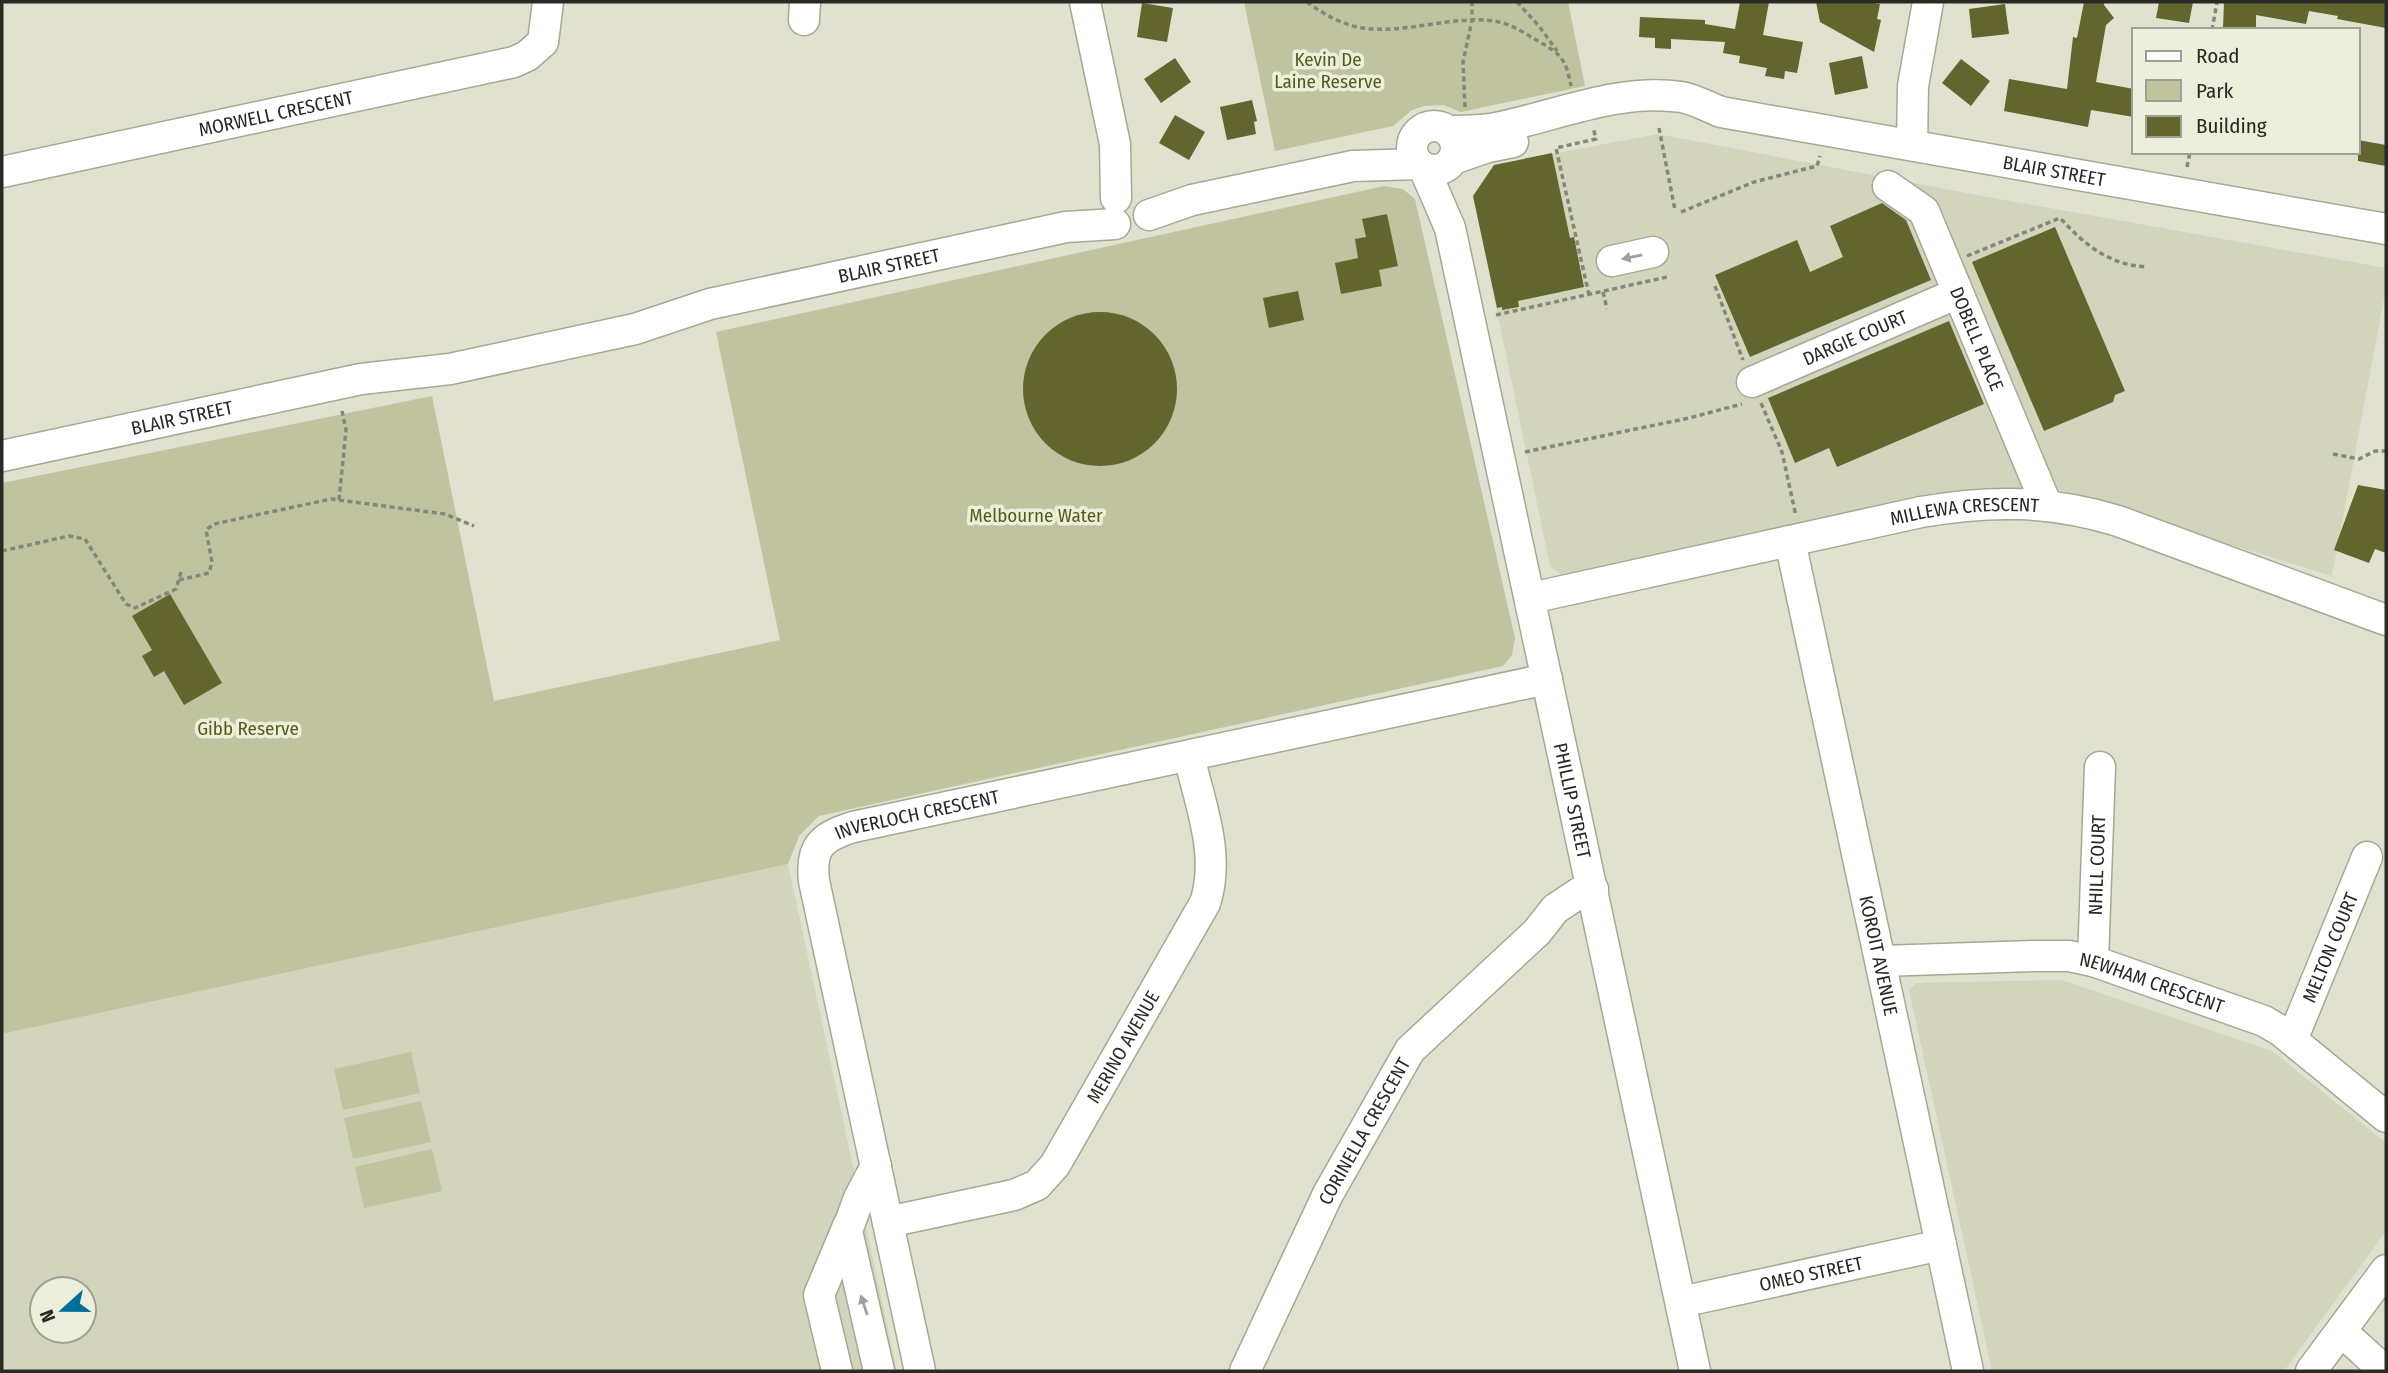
<svg xmlns="http://www.w3.org/2000/svg" width="2388" height="1373" font-family="'Fira Sans Condensed',sans-serif">
	<style>
		.built { fill: #d2d5bc; fill-rule: evenodd }
		.green { fill: #c0c39f }
		.building { fill: #62652d }
		.lines { fill: none; stroke-linecap: round; stroke-linejoin: round }
		.minor-casing { stroke: #a6a896; stroke-width: 33 }
		.path { stroke: #85867a; stroke-width: 3.5; stroke-dasharray: 5 3.5; stroke-linecap: butt }
		.minor { stroke: #fff; stroke-width: 30 }
		.oneway { fill: #9f9f9c }
		.labels { text-anchor: middle; dominant-baseline: central; stroke-width: 7; stroke-linejoin: round; paint-order: stroke }
		.park-label { font-size: 19px; fill: #585a19; stroke: #edefdd }
		.street-label { font-size: 19px; fill: #2a2a24; stroke: #edefdd }
	</style>
	<rect width="100%" height="100%" fill="#e0e2cf"/>
	<g class="built">
		<path d="M1658,134L1977,195L2386,268V288L2332,576L2094,503L2007,494L1571,583L1550,566L1473,196L1494,165Z"/>
		<path d="M788,864L897,1371H2V1034ZM42,1289H84V1331H42Z"/>
		<path d="M2062,980L2272,1051L2386,1143V1231L2284,1371H1992L1909,990L1916,983Z"/>
	</g>
	<g class="green">
		<path d="M1244,2H1568L1585,86L1461,112L1443,105L1424,106L1412,110L1393,126L1275,151Z"/>
		<path d="M1384,186L1403,189L1415,199L1515,638L1512,655L1503,666L819,816L799,836L788,864L2,1034V483L432,396L494,701L780,640L716,332Z"/>
		<path d="M411,1052L420,1093L343,1110L334,1069Z"/>
		<path d="M421,1101L431,1142L353,1159L344,1118Z"/>
		<path d="M432,1149L442,1191L364,1208L355,1167Z"/>
	</g>
	<g class="building">
		<path d="M1740,2H1769L1763,35L1803,42L1797,73L1785,71L1784,79L1765,76L1767,68L1739,63L1740,56L1723,53L1725,42L1671,39V49L1655,48V38L1639,37L1640,17L1705,20V24L1735,29Z"/>
		<path d="M1816,2H1867L1880,4L1877,19L1881,20L1874,52L1820,22Z"/>
		<path d="M2084,2H2104V5L2114,18L2106,25L2096,82L2134,89V117L2091,110L2088,127L2004,111L2009,79L2067,89L2073,37L2077,38Z"/>
		<path d="M2159,2H2193L2189,23L2156,18Z"/>
		<path d="M2224,2H2386V28L2337,19L2338,16L2309,11L2306,24L2256,15V30L2223,28Z"/>
		<path d="M1142,3L1173,8L1167,42L1137,37Z"/>
		<path d="M2005,4L2009,34L1972,38L1969,9Z"/>
		<path d="M1862,56L1868,88L1835,95L1829,63Z"/>
		<path d="M1175,58L1191,82L1161,103L1144,79Z"/>
		<path d="M1961,59L1990,81L1971,106L1942,83Z"/>
		<path d="M1252,100L1257,121L1254,122L1256,134L1227,140L1220,107Z"/>
		<path d="M1175,115L1205,132L1189,160L1159,143Z"/>
		<path d="M2358,140L2386,145V166L2358,161Z"/>
		<path d="M1552,153L1570,238L1574,237L1584,287L1518,301L1519,307L1502,310V307L1497,308L1473,196L1494,165Z"/>
		<path d="M1882,203L1906,220L1931,280L1750,357L1715,275L1797,240L1810,272L1843,257L1830,226Z"/>
		<path d="M1387,214L1398,266L1379,270L1382,286L1341,294L1335,263L1358,258L1355,239L1366,237L1362,219Z"/>
		<path d="M2055,227L2125,391L2115,395L2113,402L2044,431L1972,262Z"/>
		<path d="M1298,291L1304,320L1269,328L1263,298Z"/>
		<circle cx="1100" cy="389" r="77"/>
		<path d="M1949,321L1984,404L1837,467L1829,448L1795,463L1768,398Z"/>
		<path d="M2358,485L2386,490V553L2375,549L2369,563L2334,550Z"/>
		<path d="M170,594L222,683L184,705L164,671L154,677L142,656L152,650L132,616Z"/>
	</g>
	<g class="lines">
		<g class="minor-casing">
			<g id="minor">
				<path d="M1085,2L1115,144L1116,198"/>
				<path d="M804,20L805,2"/>
				<circle cx="1434" cy="148" r="22"/>
				<path id="s1" d="M1448,131C1464,131 1481,131 1496,128C1556,116 1618,88 1681,97C1694,99 1708,107 1721,112L2386,229"/>
				<path d="M1912,145L1913,86L1928,2"/>
				<path d="M1453,159L1488,147L1513,142"/>
				<path id="s2" d="M1424,168L1450,228L1695,1371"/>
				<path id="s3" d="M2,172L514,62L527,56L543,42L548,2"/>
				<path id="s4" d="M1888,186L1924,211L2047,506"/>
				<path d="M1149,215L1192,200L1353,166L1419,164"/>
				<path d="M1612,261L1653,252"/>
				<path id="s5" d="M1752,382L1958,293"/>
				<path id="s6" d="M2,456L361,379L450,369L635,329L710,304L1066,227L1115,224"/>
				<path id="s7" d="M1790,541L1968,1371"/>
				<path id="s8" d="M1531,598L1921,512C1990,500 2050,500 2118,521L2386,620"/>
				<path id="s9" d="M1881,961L2033,956H2069L2093,961L2264,1021L2281,1031L2386,1117"/>
				<path id="s10" d="M2093,961L2100,767"/>
				<path id="s11" d="M2292,1040L2367,857"/>
				<path d="M876,1166L859,1198L847,1231L879,1371"/>
				<path id="s12" d="M888,1222L1014,1195L1037,1185L1055,1165L1205,903C1221,855 1200,804 1189,756"/>
				<path id="s13" d="M1681,1302L1941,1245"/>
				<path d="M2341,1331L2385,1371"/>
				<path d="M837,1371L819,1295L848,1226"/>
				<path id="s14" d="M920,1371L814,881C810,846 822,837 853,827L1547,679"/>
				<path id="s15" d="M1245,1371L1328,1194L1410,1050L1537,932L1555,909L1579,893L1593,889"/>
				<path d="M2311,1371L2386,1270"/>
			</g>
		</g>
		<g class="path">
			<path d="M1307,2C1327,17 1350,29 1376,29C1416,31 1461,14 1499,22C1513,25 1526,34 1538,41C1561,54 1566,59 1571,86"/>
			<path d="M1517,2L1539,26L1557,51"/>
			<path d="M2212,30L2217,2"/>
			<path d="M1465,107L1463,62L1472,20V2"/>
			<path d="M1659,128L1675,210"/>
			<path d="M2187,167L2190,152"/>
			<path d="M1681,212L1754,182L1817,166L1820,156"/>
			<path d="M1967,256L2060,218C2085,245 2109,265 2147,267"/>
			<path d="M1715,286L1743,360"/>
			<path d="M1603,292L1607,309"/>
			<path d="M1589,295L1556,148L1596,139L1593,127"/>
			<path d="M1496,315L1667,277"/>
			<path d="M1761,403L1782,452L1796,516"/>
			<path d="M1525,452L1689,418L1742,404"/>
			<path d="M2333,454L2359,459L2375,451H2386"/>
			<path d="M339,500L346,430L342,411"/>
			<path d="M2,551L69,536L85,539L126,604L135,608L176,589L181,572"/>
			<path d="M179,580L209,573L212,562L206,530L214,524L331,499L445,514L474,526"/>
		</g>
		<use href="#minor" class="minor"/>
	</g>
	<defs><path id="oneway-solid" d="M-6-.8H1V-3.2L6.5 0L1 3.2V.8H-6Z" transform="scale(1.75)"/></defs>
	<g class="oneway">
		<use href="#oneway-solid" transform="translate(1632 257) rotate(168)"/>
		<use href="#oneway-solid" transform="translate(864 1305) rotate(-108)"/>
	</g>
	<g class="labels">
		<g class="park-label">
			<text x="1328" y="59">Kevin De<tspan x="1328" dy="22">Laine Reserve</tspan></text>
			<text x="1036" y="515">Melbourne Water</text>
			<text x="248" y="728">Gibb Reserve</text>
		</g>
		<g class="street-label">
			<text stroke="none"><textPath href="#s3" startOffset="280">MORWELL CRESCENT</textPath></text>
			<text stroke="none"><textPath href="#s1" startOffset="618">BLAIR STREET</textPath></text>
			<text stroke="none"><textPath href="#s6" startOffset="908">BLAIR STREET</textPath></text>
			<text stroke="none"><textPath href="#s5" startOffset="112">DARGIE COURT</textPath></text>
			<text stroke="none"><textPath href="#s4" startOffset="182">DOBELL PLACE</textPath></text>
			<text stroke="none"><textPath href="#s6" startOffset="184">BLAIR STREET</textPath></text>
			<text stroke="none"><textPath href="#s8" startOffset="443">MILLEWA CRESCENT</textPath></text>
			<text stroke="none"><textPath href="#s2" startOffset="651">PHILLIP STREET</textPath></text>
			<text stroke="none"><textPath href="#s14" startOffset="642">INVERLOCH CRESCENT</textPath></text>
			<text stroke="none"><textPath href="#s10" startOffset="96">NHILL COURT</textPath></text>
			<text stroke="none"><textPath href="#s11" startOffset="100">MELTON COURT</textPath></text>
			<text stroke="none"><textPath href="#s7" startOffset="424">KOROIT AVENUE</textPath></text>
			<text stroke="none"><textPath href="#s9" startOffset="275">NEWHAM CRESCENT</textPath></text>
			<text stroke="none"><textPath href="#s12" startOffset="317">MERINO AVENUE</textPath></text>
			<text stroke="none"><textPath href="#s15" startOffset="268">CORINELLA CRESCENT</textPath></text>
			<text stroke="none"><textPath href="#s13" startOffset="133">OMEO STREET</textPath></text>
		</g>
	</g>
	<rect width="2388" height="1373" fill="none" stroke="#2a2a24" stroke-width="7"/>
	<rect x="2132" y="28" width="228" height="126" fill="#edefdd" stroke="#9fa093" stroke-width="2"/>
	<rect x="2146" y="51" width="35" height="10" fill="#ffffff" stroke="#9fa093" stroke-width="2"/>
	<text x="2196" y="63" font-size="21" fill="#2a2a24">Road</text>
	<rect x="2146" y="80" width="35" height="21" fill="#c0c39f" stroke="#9fa093" stroke-width="2"/>
	<text x="2196" y="98" font-size="21" fill="#2a2a24">Park</text>
	<rect x="2146" y="116" width="35" height="21" fill="#62652d" stroke="#9fa093" stroke-width="2"/>
	<text x="2196" y="133" font-size="21" fill="#2a2a24">Building</text>
	<g transform="translate(63 1310) rotate(249)"><circle r="33" fill="#edefdd" stroke="#9fa093" stroke-width="2"/>
	<path d="M0-5L12 26L0 18L-12 26Z" fill="#026f9b"/>
	<text y="-10" font-size="19" font-weight="bold" text-anchor="middle" fill="#2a2a24">N</text>
	</g>
</svg>
